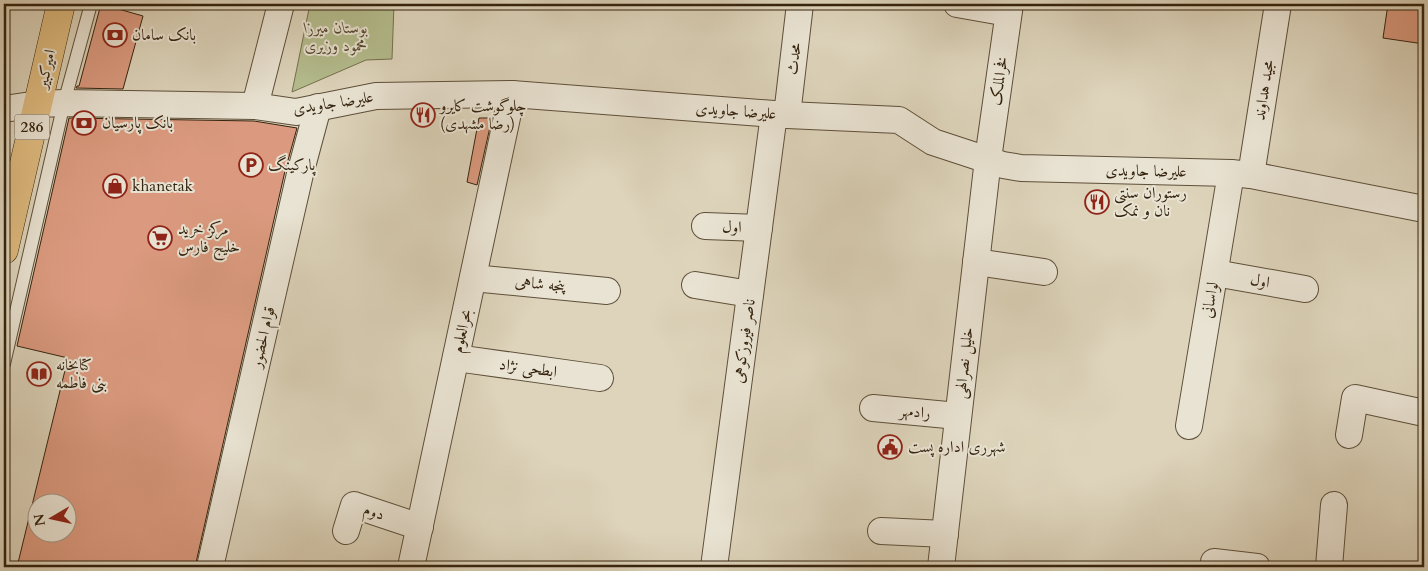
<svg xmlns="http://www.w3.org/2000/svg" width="1428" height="571" font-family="Cardo,Amiri,serif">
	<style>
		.green { fill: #b4bc8d; stroke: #74704e }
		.building { fill: #db9a7f; stroke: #34230e; fill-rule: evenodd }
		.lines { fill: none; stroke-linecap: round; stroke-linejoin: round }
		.service-casing { stroke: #5e4f39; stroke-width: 14 }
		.minor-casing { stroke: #5e4f39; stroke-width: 28 }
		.primary-casing { stroke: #34230e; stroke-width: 29 }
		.service { stroke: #e9e3d3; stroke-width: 12 }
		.minor { stroke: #e9e3d3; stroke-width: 26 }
		.primary { stroke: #deba7e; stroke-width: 28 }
		.labels { text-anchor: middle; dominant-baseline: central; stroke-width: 4; stroke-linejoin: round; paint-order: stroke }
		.shield { fill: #e9e3d3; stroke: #6a5d49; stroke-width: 1 }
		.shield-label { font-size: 15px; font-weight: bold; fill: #34230e }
		.park-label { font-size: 16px; font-style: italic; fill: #54492e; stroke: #e9e3d3 }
		.poi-label { font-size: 16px; fill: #34230e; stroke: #e9e3d3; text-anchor: start }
		.street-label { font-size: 16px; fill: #34230e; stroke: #e9e3d3 }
	</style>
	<rect width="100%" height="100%" fill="#ddd4bb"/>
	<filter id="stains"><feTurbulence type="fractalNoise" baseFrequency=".004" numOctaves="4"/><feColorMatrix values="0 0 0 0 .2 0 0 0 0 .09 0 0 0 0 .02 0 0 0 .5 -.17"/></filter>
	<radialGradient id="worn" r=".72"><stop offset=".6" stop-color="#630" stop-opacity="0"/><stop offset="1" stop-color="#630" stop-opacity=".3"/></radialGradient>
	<path class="green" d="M310,4H394L392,59L366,60L292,92Z"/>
	<g class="building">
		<path d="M101,4L143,16L123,89L76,88L77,86H79Z"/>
		<path d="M1388,4H1424V44L1383,38Z"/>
		<path d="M69,118L254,121L297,128L285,171L195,567H17L68,358L17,346ZM38,504H68V534H38Z"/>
		<path d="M479,118H492L477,185L467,182Z"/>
	</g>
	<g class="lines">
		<g class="service-casing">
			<path id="service" d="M4,364L64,103L91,4"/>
		</g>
		<g class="minor-casing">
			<g id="minor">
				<path d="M957,4L1008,13"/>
				<path d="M255,106L281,4"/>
				<path d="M4,109L38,104L64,103L255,106L296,112L376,96L512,94L787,115L899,120L933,142L1003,165L1021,168L1231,173L1251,175L1424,209"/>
				<path d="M787,115L800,4"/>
				<path d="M1251,175L1278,4"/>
				<path d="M705,226L759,228"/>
				<path d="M976,262L1044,272"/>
				<path d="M1215,273L1305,289"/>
				<path d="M473,278L607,291"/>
				<path d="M695,285L750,294"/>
				<path d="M456,358L600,378"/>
				<path d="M873,408L958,416"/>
				<path d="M1189,426L1231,173"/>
				<path d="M1349,435L1355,398L1424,413"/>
				<path d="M346,531L354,505L420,527"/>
				<path d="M881,531L945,534"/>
				<path d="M1214,562L1257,567"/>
				<path d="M210,567L300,174L318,107"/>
				<path d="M411,567L512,94"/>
				<path d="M714,567L774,114"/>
				<path d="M941,567L988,159L1010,4"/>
				<path d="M1329,567L1334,505"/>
			</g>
		</g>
		<g class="primary-casing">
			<path id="primary" d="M4,250L61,4"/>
		</g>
		<use href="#service" class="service"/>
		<use href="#minor" class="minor"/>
		<use href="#primary" class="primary"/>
	</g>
	<defs>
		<g id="bank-ring" transform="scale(1.25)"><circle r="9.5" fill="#e9e3d3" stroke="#8f2418" stroke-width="1.5"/><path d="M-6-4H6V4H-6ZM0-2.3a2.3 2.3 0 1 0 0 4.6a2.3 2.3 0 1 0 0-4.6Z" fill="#8f2418"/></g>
		<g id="restaurant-ring" transform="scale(1.25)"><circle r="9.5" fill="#e9e3d3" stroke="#8f2418" stroke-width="1.5"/><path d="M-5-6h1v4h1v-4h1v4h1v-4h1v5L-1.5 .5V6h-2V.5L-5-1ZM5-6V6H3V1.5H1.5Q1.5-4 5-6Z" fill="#8f2418"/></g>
		<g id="parking-ring" transform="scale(1.25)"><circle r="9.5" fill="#e9e3d3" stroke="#8f2418" stroke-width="1.5"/><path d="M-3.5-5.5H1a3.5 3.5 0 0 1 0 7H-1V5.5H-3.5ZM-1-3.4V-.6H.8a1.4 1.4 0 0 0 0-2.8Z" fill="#8f2418"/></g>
		<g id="shop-ring" transform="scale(1.25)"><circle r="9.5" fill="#e9e3d3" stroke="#8f2418" stroke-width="1.5"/><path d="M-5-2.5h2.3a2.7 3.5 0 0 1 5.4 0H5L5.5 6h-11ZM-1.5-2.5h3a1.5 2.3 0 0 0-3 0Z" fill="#8f2418"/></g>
		<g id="supermarket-ring" transform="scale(1.25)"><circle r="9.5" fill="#e9e3d3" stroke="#8f2418" stroke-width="1.5"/><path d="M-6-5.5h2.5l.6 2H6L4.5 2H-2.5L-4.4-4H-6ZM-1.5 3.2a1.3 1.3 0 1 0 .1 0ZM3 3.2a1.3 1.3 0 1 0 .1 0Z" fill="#8f2418"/></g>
		<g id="library-ring" transform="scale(1.25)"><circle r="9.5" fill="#e9e3d3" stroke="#8f2418" stroke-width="1.5"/><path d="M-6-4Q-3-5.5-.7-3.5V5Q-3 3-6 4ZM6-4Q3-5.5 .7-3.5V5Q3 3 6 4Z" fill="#8f2418"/></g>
		<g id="civic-ring" transform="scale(1.25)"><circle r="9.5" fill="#e9e3d3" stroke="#8f2418" stroke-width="1.5"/><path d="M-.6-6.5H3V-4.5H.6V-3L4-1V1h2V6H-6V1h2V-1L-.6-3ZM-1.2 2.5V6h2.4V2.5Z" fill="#8f2418"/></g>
	</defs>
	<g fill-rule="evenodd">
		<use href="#bank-ring" x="115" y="35"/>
		<use href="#restaurant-ring" x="423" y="115"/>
		<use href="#bank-ring" x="84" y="123"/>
		<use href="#parking-ring" x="251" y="165"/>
		<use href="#shop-ring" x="115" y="186"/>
		<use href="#restaurant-ring" x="1097" y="202"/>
		<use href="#supermarket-ring" x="160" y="238"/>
		<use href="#library-ring" x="39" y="374"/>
		<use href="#civic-ring" x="890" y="447"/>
	</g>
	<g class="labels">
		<rect class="shield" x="14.5" y="114.5" width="35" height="25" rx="4"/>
		<g class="shield-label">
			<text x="32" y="127">286</text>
		</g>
		<g class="park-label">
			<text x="336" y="28">بوستان میرزا<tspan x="336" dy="18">محمود وزیری</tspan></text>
		</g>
		<g class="poi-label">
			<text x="132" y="35">بانک سامان</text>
			<text x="440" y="106">چلوگوشت کایرو<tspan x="440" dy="18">(رضا مشهدی)</tspan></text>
			<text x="102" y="123">بانک پارسیان</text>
			<text x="268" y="165">پارکینگ</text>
			<text x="132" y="186">khanetak</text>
			<text x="1114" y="193">رستوران سنتی<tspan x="1114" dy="18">نان و نمک</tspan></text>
			<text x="178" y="229">مرکز خرید<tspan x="178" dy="18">خلیج فارس</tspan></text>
			<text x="56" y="365">کتابخانه<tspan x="56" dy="18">بنی فاطمه</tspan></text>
			<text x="908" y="447">شهرری اداره پست</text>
		</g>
		<g class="street-label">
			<text transform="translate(794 59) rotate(-83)">محدث</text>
			<text transform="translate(46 69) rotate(-77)">امیرکبیر</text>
			<text transform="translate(999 81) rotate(-82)">فخرالملک</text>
			<text transform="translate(1264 90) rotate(-81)">مجید هداوند</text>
			<text transform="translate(333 103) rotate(-9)">علیرضا جاویدی</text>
			<text transform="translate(736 111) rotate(4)">علیرضا جاویدی</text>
			<text transform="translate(1146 171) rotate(1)">علیرضا جاویدی</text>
			<text transform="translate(732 227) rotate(2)">اول</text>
			<text transform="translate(1260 281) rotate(11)">اول</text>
			<text transform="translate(540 284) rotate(6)">پنجه شاهی</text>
			<text transform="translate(1210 300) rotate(-80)">لواسانی</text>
			<text transform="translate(462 331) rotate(-78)">بحرالعلوم</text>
			<text transform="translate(263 337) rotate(-77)">قوام الحضور</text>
			<text transform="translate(744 341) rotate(-82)">ناصر فیروزکوهی</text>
			<text transform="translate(964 363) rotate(-84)">خلیل نصرالهی</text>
			<text transform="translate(528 368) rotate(8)">ابطحی نژاد</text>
			<text transform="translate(915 412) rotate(5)">رادمهر</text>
			<text transform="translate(374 512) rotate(19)">دوم</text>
		</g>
	</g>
	<rect width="1428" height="571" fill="none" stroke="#ddd4bb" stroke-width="20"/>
	<rect x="5" y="5" width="1418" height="561" fill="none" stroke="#34230e" stroke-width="2.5"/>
	<rect x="10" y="10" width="1408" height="551" fill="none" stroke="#34230e"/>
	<g transform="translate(52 518) rotate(261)"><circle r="24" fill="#e9e3d3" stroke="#a19684"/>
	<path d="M0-4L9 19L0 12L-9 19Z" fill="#8f2418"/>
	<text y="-8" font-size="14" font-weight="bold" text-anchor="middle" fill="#34230e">N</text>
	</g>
	<rect width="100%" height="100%" filter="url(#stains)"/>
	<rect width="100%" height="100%" fill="url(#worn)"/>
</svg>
